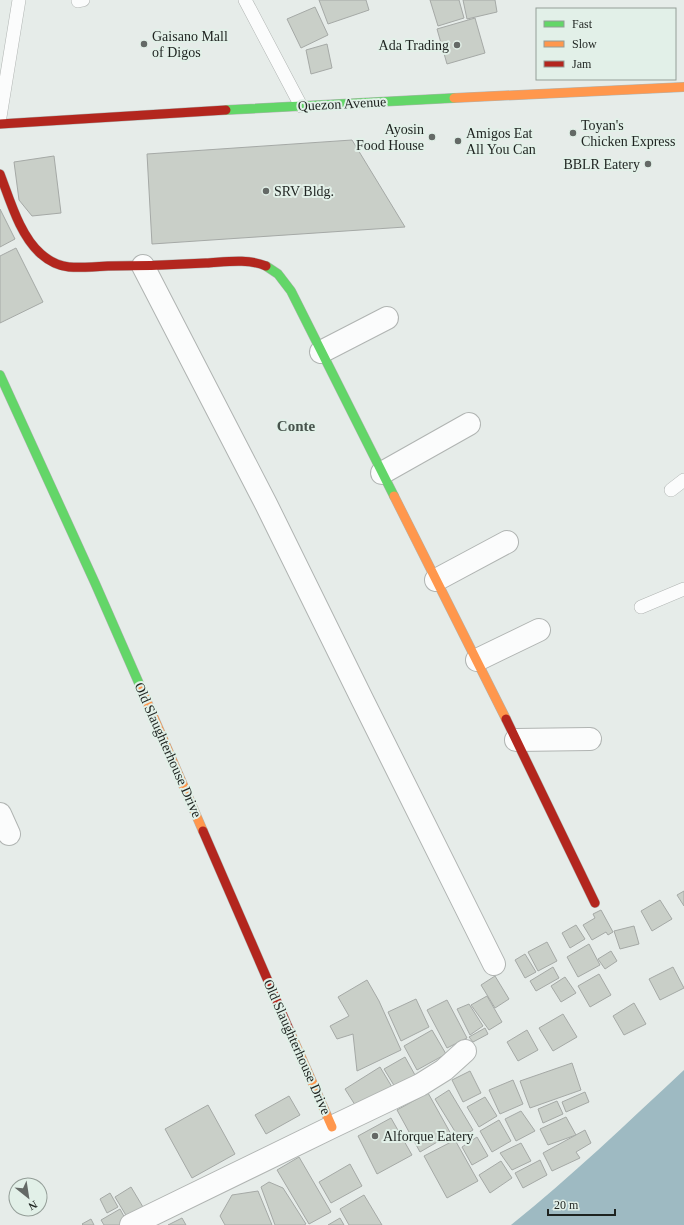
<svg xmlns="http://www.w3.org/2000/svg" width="684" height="1225" font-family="'Times New Roman',serif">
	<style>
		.water { fill: #9ebac2 }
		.building { fill: #c9cfc8; stroke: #a5a9a6 }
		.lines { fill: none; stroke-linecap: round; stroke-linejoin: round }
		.lane-casing { stroke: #b0b4b2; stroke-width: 14 }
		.street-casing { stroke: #b0b4b2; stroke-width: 24 }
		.fast-casing { stroke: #b0b4b2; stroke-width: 10 }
		.slow-casing { stroke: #b0b4b2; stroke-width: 10 }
		.jam-casing { stroke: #b0b4b2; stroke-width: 10 }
		.lane { stroke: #fbfcfc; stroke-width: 13 }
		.street { stroke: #fbfcfc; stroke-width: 22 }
		.fast { stroke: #63d668; stroke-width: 9 }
		.slow { stroke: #ff974d; stroke-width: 9 }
		.jam { stroke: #b3261e; stroke-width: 9 }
		.poi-dot { fill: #646966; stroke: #e2f0e8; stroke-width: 1.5 }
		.labels { text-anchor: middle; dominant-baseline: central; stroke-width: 4; stroke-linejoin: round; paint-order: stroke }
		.poi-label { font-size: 14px; fill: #1e2320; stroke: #e2f0e8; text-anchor: start }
		.street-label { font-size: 14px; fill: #1e2320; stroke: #e2f0e8 }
		.neighbourhood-label { font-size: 15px; font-weight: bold; fill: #47534c; stroke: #e2f0e8 }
	</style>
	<rect width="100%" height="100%" fill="#e6ece9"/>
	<path class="water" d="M684,1070V1225H511C571,1177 627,1123 684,1070Z"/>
	<g class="building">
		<path d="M319,0H366L369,10L328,24Z"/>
		<path d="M430,0H459L464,18L438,26Z"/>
		<path d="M463,0H495L497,12L467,19Z"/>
		<path d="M315,7L328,35L301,48L287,19Z"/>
		<path d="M475,18L485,53L447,64L437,29Z"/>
		<path d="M327,44L332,68L311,74L306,50Z"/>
		<path d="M352,140L405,227L152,244L147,154Z"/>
		<path d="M54,156L61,213L32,216L19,200L14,162Z"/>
		<path d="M0,209L15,239L0,247Z"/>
		<path d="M16,248L43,302L0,323V256Z"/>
		<path d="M684,891V906L677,895Z"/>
		<path d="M660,900L672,919L652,931L641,911Z"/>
		<path d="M601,910L613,932L608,935L606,932L592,940L583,925L595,918L593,914Z"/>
		<path d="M576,925L585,939L570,948L562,933Z"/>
		<path d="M634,926L639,944L620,949L614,931Z"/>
		<path d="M547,942L557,961L538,971L528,952Z"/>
		<path d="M589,944L600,965L578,977L567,957Z"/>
		<path d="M611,951L617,961L605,969L598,959Z"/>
		<path d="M525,954L536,972L525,978L515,960Z"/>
		<path d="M553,967L559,978L536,991L530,981Z"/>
		<path d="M673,967L684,988L660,1000L649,979Z"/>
		<path d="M599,974L611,995L590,1007L578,986Z"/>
		<path d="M495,976L509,999L495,1008L481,985Z"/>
		<path d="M565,977L576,993L561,1002L551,986Z"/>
		<path d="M367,980L379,1001L401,1050L357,1071L353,1034L337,1039L330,1026L349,1016L338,997Z"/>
		<path d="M487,996L502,1022L489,1030L471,1005Z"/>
		<path d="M416,999L429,1027L401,1041L388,1012Z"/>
		<path d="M447,1000L467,1038L447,1048L427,1010Z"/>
		<path d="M634,1003L646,1024L624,1035L613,1016Z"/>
		<path d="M469,1004L483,1026L470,1035L457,1009Z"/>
		<path d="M563,1014L577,1037L553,1051L539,1028Z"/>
		<path d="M485,1028L488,1034L473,1042L469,1037Z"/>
		<path d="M432,1030L446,1054L417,1070L404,1046Z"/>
		<path d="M527,1030L538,1050L518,1061L507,1042Z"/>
		<path d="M405,1057L415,1075L395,1087L384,1069Z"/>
		<path d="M572,1063L581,1090L530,1108L520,1081Z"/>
		<path d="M380,1067L392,1087L357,1108L345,1089Z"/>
		<path d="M470,1071L481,1093L463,1102L452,1080Z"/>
		<path d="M513,1080L523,1104L500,1114L489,1090Z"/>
		<path d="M449,1090L473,1130L459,1138L435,1099Z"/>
		<path d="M585,1092L589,1102L566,1112L562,1102Z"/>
		<path d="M428,1093L451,1134L420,1152L397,1110Z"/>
		<path d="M289,1096L300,1115L266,1134L255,1115Z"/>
		<path d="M485,1097L497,1116L479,1127L467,1107Z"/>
		<path d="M557,1101L563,1114L543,1123L538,1109Z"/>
		<path d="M208,1105L235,1154L192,1178L165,1129Z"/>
		<path d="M521,1111L535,1131L516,1141L505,1119Z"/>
		<path d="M566,1117L576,1135L548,1145L540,1129Z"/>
		<path d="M391,1118L412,1155L377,1174L358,1136Z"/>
		<path d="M499,1120L511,1141L492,1152L480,1131Z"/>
		<path d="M585,1130L591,1143L576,1152L580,1158L552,1171L543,1153Z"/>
		<path d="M477,1137L488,1156L472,1165L462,1147Z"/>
		<path d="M455,1140L478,1181L447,1198L424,1156Z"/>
		<path d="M521,1143L531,1161L512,1170L500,1153Z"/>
		<path d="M299,1157L331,1212L309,1224L277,1170Z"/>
		<path d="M540,1160L547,1175L523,1188L515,1173Z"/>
		<path d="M501,1161L512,1178L490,1193L479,1175Z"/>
		<path d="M350,1164L362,1186L331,1203L319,1182Z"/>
		<path d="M269,1182L283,1188L306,1224L304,1225H275L261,1187Z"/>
		<path d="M131,1187L146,1212L130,1222L115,1197Z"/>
		<path d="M258,1191L272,1225H225L220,1216L232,1195Z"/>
		<path d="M110,1193L118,1207L107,1213L100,1199Z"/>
		<path d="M364,1195L382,1225H349L340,1209Z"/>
		<path d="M120,1209L127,1222L122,1225H104L101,1220Z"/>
		<path d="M182,1218L186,1225H168Z"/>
		<path d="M340,1218L344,1225H328Z"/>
		<path d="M91,1219L94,1225H83L82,1224Z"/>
	</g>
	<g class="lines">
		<g class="lane-casing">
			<g id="lane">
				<path d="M245,0L301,106"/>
				<path d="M78,1L83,0"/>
				<path d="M0,117L19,0"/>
				<path d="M671,490L684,480"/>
				<path d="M641,607L684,589"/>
			</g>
		</g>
		<g class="street-casing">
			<g id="street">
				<path d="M143,266L266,504L363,701L494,964"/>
				<path d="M321,352L387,318"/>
				<path d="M382,473L469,424"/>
				<path d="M436,580L507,542"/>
				<path d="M477,660L539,630"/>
				<path d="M516,740L590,739"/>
				<path d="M0,814L9,834"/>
				<path d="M131,1225L332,1127L420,1085L444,1070L465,1051"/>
			</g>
		</g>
		<g class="fast-casing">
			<g id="fast">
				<path d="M226,110L454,98"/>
				<path d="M266,266L278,274L291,291L394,496"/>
				<path d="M0,375L95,583L141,688"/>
			</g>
		</g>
		<g class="slow-casing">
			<g id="slow">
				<path d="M454,98L684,87"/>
				<path d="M394,496L506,719"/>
				<path d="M141,688L203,831"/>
				<path d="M291,1034L332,1127"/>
			</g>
		</g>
		<g class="jam-casing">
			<g id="jam">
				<path d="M0,124L226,110"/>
				<path d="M0,174C10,200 20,236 41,254C49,261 59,266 69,267C81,268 95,267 108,266C141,266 173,265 206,263C225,262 247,258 266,266"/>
				<path d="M506,719L595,903"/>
				<path d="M203,831L291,1034"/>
			</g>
		</g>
		<use href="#lane" class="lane"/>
		<use href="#street" class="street"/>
		<use href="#fast" class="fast"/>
		<use href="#slow" class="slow"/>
		<use href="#jam" class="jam"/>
	</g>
	<g class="poi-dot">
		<circle cx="144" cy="44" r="4"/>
		<circle cx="457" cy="45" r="4"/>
		<circle cx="573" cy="133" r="4"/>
		<circle cx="432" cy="137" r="4"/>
		<circle cx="458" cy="141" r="4"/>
		<circle cx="648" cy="164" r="4"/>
		<circle cx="266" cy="191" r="4"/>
		<circle cx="375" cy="1136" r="4"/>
	</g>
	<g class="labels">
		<g class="poi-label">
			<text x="152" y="36">Gaisano Mall<tspan x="152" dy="16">of Digos</tspan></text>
			<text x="449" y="45" text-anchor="end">Ada Trading</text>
			<text x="581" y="125">Toyan's<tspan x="581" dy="16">Chicken Express</tspan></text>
			<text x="424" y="129" text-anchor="end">Ayosin<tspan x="424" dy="16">Food House</tspan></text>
			<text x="466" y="133">Amigos Eat<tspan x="466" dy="16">All You Can</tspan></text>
			<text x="640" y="164" text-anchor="end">BBLR Eatery</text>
			<text x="274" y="191">SRV Bldg.</text>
			<text x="383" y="1136">Alforque Eatery</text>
		</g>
		<g class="street-label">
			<text transform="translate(342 104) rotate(-3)">Quezon Avenue</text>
			<text transform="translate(168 750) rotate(66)">Old Slaughterhouse Drive</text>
			<text transform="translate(297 1047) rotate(66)">Old Slaughterhouse Drive</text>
		</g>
		<g class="neighbourhood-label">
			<text x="296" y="426">Conte</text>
		</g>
	</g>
	<rect x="536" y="8" width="140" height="72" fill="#e2f0e8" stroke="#949e98"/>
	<rect x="544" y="21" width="20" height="6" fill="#63d668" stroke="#949e98"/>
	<text x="572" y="28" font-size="12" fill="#1e2320">Fast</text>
	<rect x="544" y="41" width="20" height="6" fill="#ff974d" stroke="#949e98"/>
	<text x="572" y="48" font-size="12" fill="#1e2320">Slow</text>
	<rect x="544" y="61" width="20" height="6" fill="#b3261e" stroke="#949e98"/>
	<text x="572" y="68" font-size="12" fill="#1e2320">Jam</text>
	<g transform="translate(28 1197) rotate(150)"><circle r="19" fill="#e2f0e8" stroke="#949e98"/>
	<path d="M0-3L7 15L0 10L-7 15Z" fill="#646966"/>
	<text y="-6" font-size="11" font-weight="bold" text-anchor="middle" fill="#1e2320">N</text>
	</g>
	<path d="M548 1209v6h67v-6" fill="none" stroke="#1e2320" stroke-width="2"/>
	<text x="554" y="1209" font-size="12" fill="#1e2320" stroke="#e2f0e8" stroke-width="3" paint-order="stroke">20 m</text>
</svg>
